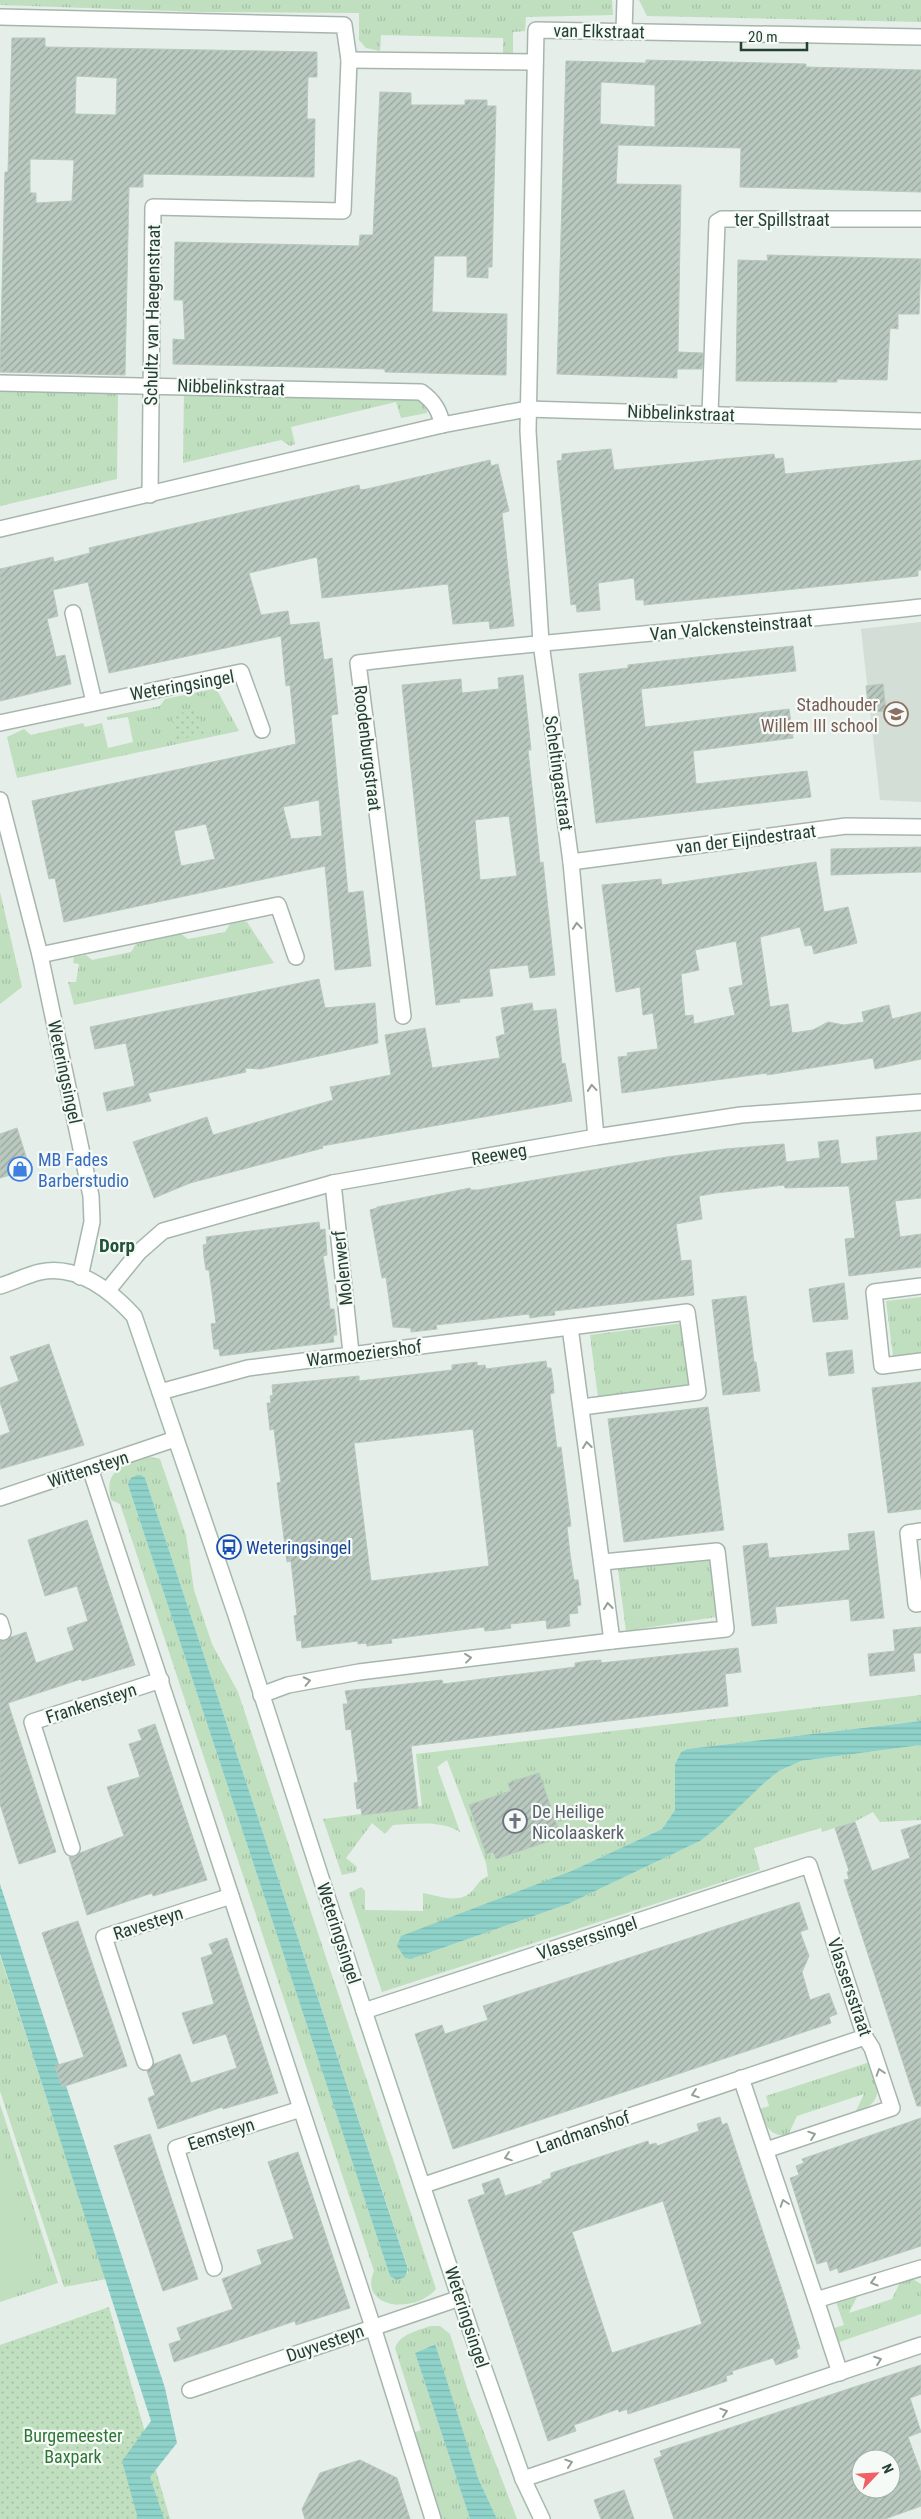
<svg xmlns="http://www.w3.org/2000/svg" width="921" height="2519" font-family="'Roboto Condensed',sans-serif">
	<style>
		.built { fill: #d3ded6 }
		.grass { fill: url(#grass-tufts); fill-rule: evenodd }
		.park { fill: url(#park-dots) }
		.pitch { fill: #bfdfbf }
		.water { fill: url(#water-rules) }
		.building { fill: url(#building-hatch); stroke: #b7c8bd; fill-rule: evenodd }
		.lines { fill: none; stroke-linecap: round; stroke-linejoin: round }
		.pedestrian-casing { stroke: #a7b6ad; stroke-width: 18 }
		.minor-casing { stroke: #a7b6ad; stroke-width: 18 }
		.tertiary-casing { stroke: #a7b6ad; stroke-width: 18 }
		.secondary-casing { stroke: #a4baac; stroke-width: 18 }
		.pedestrian { stroke: #fff; stroke-width: 15 }
		.minor { stroke: #fff; stroke-width: 15 }
		.tertiary { stroke: #fff; stroke-width: 15 }
		.secondary { stroke: #fff; stroke-width: 15 }
		.oneway { stroke: #92a098 }
		.labels { text-anchor: middle; dominant-baseline: central; stroke-width: 4.5; stroke-linejoin: round; paint-order: stroke }
		.street-label { font-size: 18px; fill: #244031; stroke: #f6faf7 }
		.education-label { font-size: 18px; fill: #785e54; stroke: #f6faf7; text-anchor: end }
		.shop-label { font-size: 18px; fill: #366cbe; stroke: #f6faf7; text-anchor: start }
		.transit-label { font-size: 18px; fill: #164399; stroke: #f6faf7; text-anchor: start }
		.worship-label { font-size: 18px; fill: #5b616d; stroke: #f6faf7; text-anchor: start }
		.park-label { font-size: 18px; fill: #2e7736; stroke: #f6faf7 }
		.neighbourhood-label { font-size: 19px; font-weight: bold; fill: #205338; stroke: #f6faf7 }
	</style>
	<defs>
		<pattern id="grass-tufts" width="24" height="20" patternUnits="userSpaceOnUse" patternTransform="scale(1.25)"><rect width="24" height="20" fill="#bfdfbf"/><path d="M3 7l-1-3M5 7V3M7 7l1-3M15 17l-1-3M17 17v-4M19 17l1-3" fill="none" stroke="#a4c0a5"/></pattern>
		<pattern id="park-dots" width="8" height="8" patternUnits="userSpaceOnUse" patternTransform="scale(1.25)"><rect width="8" height="8" fill="#bfdfbf"/><path d="M2 2h.1M6 6h.1" fill="none" stroke="#a4c0a5" stroke-width="1.8" stroke-linecap="round"/></pattern>
		<pattern id="water-rules" width="6" height="5" patternUnits="userSpaceOnUse" patternTransform="scale(1.25)"><rect width="6" height="5" fill="#8ed2ca"/><path d="M0 2.5h6" fill="none" stroke="#7ab5ae"/></pattern>
		<pattern id="building-hatch" width="6" height="6" patternUnits="userSpaceOnUse" patternTransform="scale(1.25)"><rect width="6" height="6" fill="#bac9c0"/><path d="M-1 1l2-2M0 6l6-6M5 7l2-2" fill="none" stroke="#97a59d"/></pattern>
	</defs>
	<rect width="100%" height="100%" fill="#e5eee8"/>
	<path class="built" d="M921,622V802L880,800L861,629Z"/>
	<g class="grass">
		<path d="M0,0H612L613,15L526,17L525,31L513,32V53H503V38L381,35L380,51L366,48L359,40V13L202,12L0,5Z"/>
		<path d="M639,0H921V22L647,16Z"/>
		<path d="M0,389L118,391L117,479L0,506Z"/>
		<path d="M184,392L418,397L425,402L427,413L401,418L396,402L291,427L295,444L290,446L281,440L183,463Z"/>
		<path d="M213,689L218,692L239,731L17,778L7,737L24,729L31,735L83,723L85,727L102,723L108,748L133,742L128,717L108,720L107,717L160,706L165,699Z"/>
		<path d="M0,892L22,987L0,1004Z"/>
		<path d="M243,921L247,922L274,963L74,1005L68,982H76L79,964L73,963L74,957L86,955L92,960L131,952L136,944L181,934L188,939L225,932L230,924Z"/>
		<path d="M921,1297V1353L893,1356L886,1301Z"/>
		<path d="M683,1323L691,1384L598,1397L590,1335Z"/>
		<path d="M150,1457L160,1459L186,1535L194,1590L212,1644L238,1692L436,2289C414,2315 358,2308 374,2271L120,1504L111,1500C103,1468 126,1464 150,1457ZM145,1478L408,2268V2273L390,2276L128,1485Z"/>
		<path d="M714,1557L722,1616L626,1631L618,1569Z"/>
		<path d="M921,1695V1721L687,1749L681,1752L675,1764V1810L662,1829L569,1872L411,1959L568,1904L700,1841L763,1784L779,1771L801,1761L921,1745V1820L880,1822L873,1812L856,1821L822,1832L821,1828L754,1848L760,1870L382,1992L349,1893L361,1887L365,1891V1910L423,1911V1893C439,1896 461,1905 473,1890C479,1883 479,1880 488,1876L486,1863L447,1760L437,1767L460,1832C441,1820 415,1824 393,1825L385,1834L372,1823L346,1858L357,1867L356,1872L342,1875L323,1819L422,1806L416,1754Z"/>
		<path d="M0,1956L106,2279L64,2287L0,2091Z"/>
		<path d="M870,2062C878,2087 886,2102 855,2113L864,2094L797,2116L788,2135C769,2137 766,2125 760,2109L769,2106L766,2096Z"/>
		<path d="M0,2104L58,2283L0,2302Z"/>
		<path d="M911,2278L921,2284V2314L836,2343L831,2329L844,2325L836,2302L858,2295L849,2313L892,2299L901,2280Z"/>
		<path d="M430,2326H440L450,2334L469,2394L517,2519H497L478,2478L434,2344L415,2353L470,2519H441L413,2433L421,2430L395,2348C400,2334 417,2331 430,2326Z"/>
	</g>
	<g class="park">
		<path d="M198,709L204,734L177,740L171,715Z"/>
		<path d="M109,2307L170,2519H0V2345Z"/>
	</g>
	<path class="pitch" d="M0,2145L41,2274L0,2288Z"/>
	<g class="water">
		<path d="M137,1475H141L145,1478L408,2269L405,2277L397,2280L390,2276L128,1485L131,1478Z"/>
		<path d="M921,1721V1745L801,1761L779,1771L763,1784L719,1826L700,1841L568,1904L411,1959L405,1958L397,1946L401,1936L569,1872L662,1829L675,1810V1764L681,1752L687,1749Z"/>
		<path d="M0,1884L165,2388L177,2443L150,2477L164,2519H138L122,2461L151,2421L0,1954Z"/>
		<path d="M435,2344L478,2478L497,2519H470L415,2353Z"/>
	</g>
	<g class="building">
		<path d="M12,38H45V47L317,52V77H308L307,119H315L314,177L143,174V187H129L125,375L0,372L5,172H8ZM76,76L117,78L116,115L75,114ZM30,159L74,160L72,201L36,203V193H30Z"/>
		<path d="M646,60L806,64V67L921,70V192L740,187L741,148L618,145L616,184L681,185L678,352L703,353L702,369H677V378L557,374L566,61L646,63ZM601,82L655,85V127L600,124Z"/>
		<path d="M380,92L411,93V105H465V100H487V106H496L492,267H488V278L467,277V256H434L432,312L507,314L506,375L385,372V369L173,364V339L185,340L183,300H174L175,242L359,246L360,235H373Z"/>
		<path d="M767,255L921,259L919,314H898V329L890,328L887,380L837,379V382L736,381L738,260L768,261Z"/>
		<path d="M611,449L614,470L774,454L775,459L783,458L785,474L921,460V570H918V576L644,605V600H636L634,578L598,583L600,610L577,612L576,604L571,605L557,461L562,460V454Z"/>
		<path d="M490,460L491,466L498,464L509,511L502,513L514,626L490,629L489,621L453,624L448,584L322,598L317,557L249,573L261,615L288,611L290,625L319,622L324,660L332,658L338,714L331,715L348,893L363,891L371,966L335,970L325,866L64,922L55,878L49,879L32,801L296,744L290,685L286,686L281,636L109,673L88,582L53,590L58,616L47,619L56,657L65,655L71,684L0,701V569L53,557L54,562L90,553L89,548L359,485L360,490L367,489ZM319,800L322,836L291,839L283,807ZM206,824L215,859L181,866L174,831Z"/>
		<path d="M793,646L796,671L641,689L645,727L789,709L793,738L693,751L696,784L807,771L811,797L596,823L579,674L628,668V665Z"/>
		<path d="M523,675L531,750H528L532,787L540,863L543,862L555,975L530,978L528,965L489,969L493,996L459,999L460,1002L436,1005L402,685L461,679L462,693L499,689L498,678ZM509,816L517,876L480,880L475,820Z"/>
		<path d="M883,684L886,711L869,712L866,686Z"/>
		<path d="M921,847V872L831,875V849Z"/>
		<path d="M816,862L824,912L848,907L857,943L814,954L812,945L805,946L800,927L760,937L770,1007L788,1004L792,1033L813,1030L828,1022L844,1025L864,1022L862,1012L889,1005L892,1019L921,1012V1059L875,1069L873,1058L767,1075V1073L622,1093L618,1057L628,1056L627,1053L658,1049L653,1013L643,1015L640,987L616,992L602,885L661,879L662,885ZM736,941L743,985L729,988L735,1015L694,1024L693,1015L685,1016L681,974L699,970L695,950Z"/>
		<path d="M319,979L325,1008L375,1003L378,1043L260,1069L245,1068L246,1072L148,1093L151,1101L107,1111L103,1093L135,1086L126,1043L95,1049L90,1027Z"/>
		<path d="M532,1003L533,1011L556,1009L562,1064L565,1063L572,1101L322,1146L323,1148L190,1183L154,1198L133,1142L207,1117L213,1135L333,1100L330,1087L391,1075L385,1035L425,1028L432,1068L500,1058L496,1037L505,1034L501,1008Z"/>
		<path d="M17,1128L30,1169L0,1178V1134Z"/>
		<path d="M921,1132V1198L895,1201L900,1237L921,1234V1267L849,1276L845,1239L855,1238L849,1186L785,1188L784,1185L716,1193L699,1196L702,1219L676,1224L681,1261L691,1260L694,1295L554,1311L555,1315L543,1316L530,1318L529,1314L436,1325L437,1329L411,1332V1328L393,1327L386,1277L382,1278L370,1210L377,1208V1207L470,1188L471,1190H478L667,1157L725,1149L784,1144L786,1162L820,1158L818,1142L838,1140L841,1164L878,1160L876,1137Z"/>
		<path d="M319,1222L320,1230L325,1229L327,1255L323,1256L327,1282L330,1309H334L337,1335H333L334,1342L220,1356L219,1349H214L211,1324L216,1323L209,1270H206L204,1257L203,1245L207,1244L206,1237Z"/>
		<path d="M844,1283L848,1319L813,1322L809,1289Z"/>
		<path d="M746,1296L754,1362H756L760,1391L723,1395L712,1300Z"/>
		<path d="M49,1344L84,1445L0,1469V1436L10,1432L0,1402V1388L19,1381L10,1357Z"/>
		<path d="M852,1350L854,1373L829,1376L826,1353Z"/>
		<path d="M546,1361L547,1368H551L553,1381L554,1393L550,1394L557,1448L561,1447L571,1526L567,1527L570,1554L574,1580H578L581,1605L577,1606L578,1613L569,1614L570,1626L547,1629L546,1620L510,1624L511,1628L497,1630L485,1631L484,1627L391,1639L392,1643L367,1646L366,1643L358,1644V1641L302,1648L301,1640L297,1641L294,1616L297,1615L291,1561L287,1562L277,1483L281,1482L277,1455L274,1429L270,1430L267,1403H271L270,1396L273,1395L272,1385L359,1376V1381L452,1370V1365L477,1362V1366L485,1365L486,1369ZM473,1429L489,1566L371,1581L354,1443Z"/>
		<path d="M921,1382V1509L888,1513L872,1388Z"/>
		<path d="M708,1407L724,1530L624,1542L608,1419Z"/>
		<path d="M87,1520L135,1665L82,1681L81,1679L8,1703L56,1852L19,1864L0,1804V1641L26,1632L36,1663L74,1650L67,1628L88,1621L77,1586L45,1596L28,1540Z"/>
		<path d="M874,1531L884,1618L851,1621L849,1599L775,1607L777,1623L752,1626L743,1546L767,1543L769,1558L813,1554L850,1550L848,1534Z"/>
		<path d="M921,1627V1653H913L915,1671L870,1676L868,1654L895,1651L893,1630Z"/>
		<path d="M738,1648L741,1672L725,1674L728,1706L411,1746L418,1808L362,1815L361,1808L357,1809L354,1783L358,1782L351,1729L346,1730L343,1704H348L345,1691L442,1680L443,1684L575,1667V1663L588,1661L601,1660V1663Z"/>
		<path d="M155,1724L207,1880L153,1896L152,1893L87,1915L69,1857H75L80,1853L124,1836L107,1787L140,1777L129,1744L142,1740L138,1730Z"/>
		<path d="M539,1773L561,1837L496,1859L493,1852L486,1854L469,1805L511,1791L508,1783Z"/>
		<path d="M855,1822L872,1871L910,1858L901,1830L921,1824V2106H917L844,1880L849,1879L847,1872L849,1871L835,1828Z"/>
		<path d="M799,1902L808,1929L800,1932L809,1956L802,1972L810,2000L829,1993L837,2014L829,2017L831,2023L453,2149L415,2034L442,2025L445,2034L488,2020L483,2006Z"/>
		<path d="M78,1921L127,2066L62,2087L55,2066L84,2057L42,1933Z"/>
		<path d="M227,1938L278,2093L223,2109L222,2107L158,2129L148,2098L155,2095L147,2071L154,2064L180,2054L191,2083L237,2068L226,2034L193,2044L182,2013L214,2004L201,1958L213,1954L209,1944Z"/>
		<path d="M720,2117L722,2125L727,2123L785,2299L800,2348L796,2350L798,2357L776,2365L773,2358L732,2371L733,2374L726,2376L727,2381L628,2414L627,2409L619,2412L618,2409L574,2425L576,2431L548,2441L468,2200L485,2194L482,2184L499,2178L505,2196L543,2183L542,2181L551,2178V2173L648,2141L649,2145L656,2143L657,2146L699,2131L697,2124ZM663,2201L702,2324L612,2353L572,2232Z"/>
		<path d="M921,2118V2246L839,2273L837,2268L830,2271L827,2261L817,2264L790,2178L799,2175L796,2166L804,2163L802,2159Z"/>
		<path d="M150,2134L198,2279L163,2291L114,2146Z"/>
		<path d="M298,2152L350,2308L296,2325L295,2321L174,2362L169,2344L181,2340L177,2328L233,2309L222,2279L262,2264L257,2250L294,2239L268,2162Z"/>
		<path d="M921,2365V2394L910,2398L921,2432L908,2437L921,2473V2506L885,2519H674L654,2459L662,2456L660,2451ZM861,2459H891V2489H861Z"/>
		<path d="M360,2460L397,2478L410,2519H305L302,2509L320,2473Z"/>
		<path d="M624,2490L634,2519H601L594,2500Z"/>
	</g>
	<g class="lines">
		<g class="pedestrian-casing">
			<path id="pedestrian" d="M0,383L421,392C434,401 440,411 442,425"/>
		</g>
		<g class="minor-casing">
			<g id="minor">
				<path d="M0,17L344,25L349,60L343,211L153,207L150,495"/>
				<path d="M624,31L625,0"/>
				<path d="M349,60L535,62"/>
				<path d="M710,414L717,222L722,219H921"/>
				<path d="M0,529L442,425L527,409L921,421"/>
				<path d="M73,613L94,702"/>
				<path d="M0,723L241,672L262,730"/>
				<path d="M0,800L40,955L91,1196L92,1222L80,1277"/>
				<path d="M571,862L846,826L921,827"/>
				<path d="M40,955L278,905L296,957"/>
				<path d="M403,1016L358,663C545,640 733,628 921,607"/>
				<path d="M596,1137L571,862L541,643L528,431L536,30L921,37"/>
				<path d="M333,1183L351,1353"/>
				<path d="M921,1286L874,1292L882,1366L921,1361"/>
				<path d="M570,1327L687,1312L698,1392L582,1407"/>
				<path d="M160,1392L248,1368L570,1327L612,1641L359,1672L288,1685L261,1695"/>
				<path d="M90,1468L373,2327L433,2519"/>
				<path d="M0,1498L175,1439"/>
				<path d="M921,1531L908,1533L916,1604L921,1603"/>
				<path d="M603,1562L717,1551L726,1629L612,1641"/>
				<path d="M0,1622L3,1632"/>
				<path d="M72,1848L32,1722L161,1680"/>
				<path d="M364,2011L809,1865L865,2037L872,2048L892,2108L766,2150"/>
				<path d="M145,2062L104,1937L231,1896"/>
				<path d="M741,2078L816,2300L921,2268"/>
				<path d="M424,2185L865,2037"/>
				<path d="M214,2268L176,2148L301,2109"/>
				<path d="M816,2300L840,2373"/>
				<path d="M190,2390L460,2298"/>
				<path d="M523,2479L921,2345"/>
			</g>
		</g>
		<g class="tertiary-casing">
			<path id="tertiary" d="M108,1290L139,1252L163,1231L333,1183L596,1137L741,1115L921,1102"/>
		</g>
		<g class="secondary-casing">
			<path id="secondary" d="M0,1286C13,1282 27,1275 40,1272C78,1264 111,1291 134,1316L236,1615L364,2011L471,2332L523,2479L542,2519"/>
		</g>
		<use href="#pedestrian" class="pedestrian"/>
		<use href="#minor" class="minor"/>
		<use href="#tertiary" class="tertiary"/>
		<use href="#secondary" class="secondary"/>
	</g>
	<defs><path id="oneway-chevron" d="M-2-3.5L2.5 0L-2 3.5" fill="none" stroke-width="1.6" stroke-linecap="round" stroke-linejoin="round" transform="scale(1.25)"/></defs>
	<g class="oneway">
		<use href="#oneway-chevron" transform="translate(577 926) rotate(-95)"/>
		<use href="#oneway-chevron" transform="translate(592 1088) rotate(-95)"/>
		<use href="#oneway-chevron" transform="translate(587 1445) rotate(-97)"/>
		<use href="#oneway-chevron" transform="translate(608 1606) rotate(-97)"/>
		<use href="#oneway-chevron" transform="translate(468 1658) rotate(-7)"/>
		<use href="#oneway-chevron" transform="translate(307 1681) rotate(-12)"/>
		<use href="#oneway-chevron" transform="translate(880 2072) rotate(-108)"/>
		<use href="#oneway-chevron" transform="translate(695 2094) rotate(161)"/>
		<use href="#oneway-chevron" transform="translate(812 2135) rotate(-19)"/>
		<use href="#oneway-chevron" transform="translate(508 2157) rotate(161)"/>
		<use href="#oneway-chevron" transform="translate(784 2203) rotate(-108)"/>
		<use href="#oneway-chevron" transform="translate(874 2282) rotate(163)"/>
		<use href="#oneway-chevron" transform="translate(878 2360) rotate(-20)"/>
		<use href="#oneway-chevron" transform="translate(724 2412) rotate(-18)"/>
		<use href="#oneway-chevron" transform="translate(569 2463) rotate(-18)"/>
	</g>
	<defs>
		<g id="school-ring" transform="scale(1.25)"><circle r="9.5" fill="#f6faf7" stroke="#8d6e63" stroke-width="1.5"/><path d="M0-5L7-2L0 1L-7-2ZM-4 1L0 2.5L4 1V4Q0 6-4 4Z" fill="#8d6e63"/></g>
		<g id="shop-ring" transform="scale(1.25)"><circle r="9.5" fill="#f6faf7" stroke="#3f7fe0" stroke-width="1.5"/><path d="M-5-2.5h2.3a2.7 3.5 0 0 1 5.4 0H5L5.5 6h-11ZM-1.5-2.5h3a1.5 2.3 0 0 0-3 0Z" fill="#3f7fe0"/></g>
		<g id="bus-ring" transform="scale(1.25)"><circle r="9.5" fill="#f6faf7" stroke="#1a4fb4" stroke-width="1.5"/><path d="M-5-6H5V4H4V6H2V4H-2V6H-4V4H-5ZM-3.5-4V0h7V-4ZM-3.5 1.2v1.5H-2V1.2ZM2 1.2v1.5H3.5V1.2Z" fill="#1a4fb4"/></g>
		<g id="church-ring" transform="scale(1.25)"><circle r="9.5" fill="#f6faf7" stroke="#6b7280" stroke-width="1.5"/><path d="M-1.2-6h2.4v3.5h3.3v2.4h-3.3V6h-2.4V-.1h-3.3v-2.4h3.3Z" fill="#6b7280"/></g>
	</defs>
	<g fill-rule="evenodd">
		<use href="#school-ring" x="896" y="714"/>
		<use href="#shop-ring" x="20" y="1169"/>
		<use href="#bus-ring" x="229" y="1547"/>
		<use href="#church-ring" x="515" y="1821"/>
	</g>
	<g class="labels">
		<g class="street-label">
			<text transform="translate(599 31) rotate(1)">van Elkstraat</text>
			<text x="782" y="219">ter Spillstraat</text>
			<text transform="translate(152 315) rotate(-89)">Schultz van Haegenstraat</text>
			<text transform="translate(231 387) rotate(2)">Nibbelinkstraat</text>
			<text transform="translate(681 413) rotate(2)">Nibbelinkstraat</text>
			<text transform="translate(731 627) rotate(-5)">Van Valckensteinstraat</text>
			<text transform="translate(182 685) rotate(-10)">Weteringsingel</text>
			<text transform="translate(368 748) rotate(83)">Roodenburgstraat</text>
			<text transform="translate(559 773) rotate(82)">Scheltingastraat</text>
			<text transform="translate(746 839) rotate(-7)">van der Eijndestraat</text>
			<text transform="translate(65 1072) rotate(78)">Weteringsingel</text>
			<text transform="translate(499 1154) rotate(-10)">Reeweg</text>
			<text transform="translate(342 1268) rotate(-96)">Molenwerf</text>
			<text transform="translate(364 1353) rotate(-7)">Warmoeziershof</text>
			<text transform="translate(88 1469) rotate(-18)">Wittensteyn</text>
			<text transform="translate(91 1703) rotate(-18)">Frankensteyn</text>
			<text transform="translate(148 1923) rotate(-18)">Ravesteyn</text>
			<text transform="translate(339 1933) rotate(72)">Weteringsingel</text>
			<text transform="translate(587 1938) rotate(-18)">Vlasserssingel</text>
			<text transform="translate(850 1987) rotate(71)">Vlassersstraat</text>
			<text transform="translate(583 2132) rotate(-19)">Landmanshof</text>
			<text transform="translate(221 2134) rotate(-18)">Eemsteyn</text>
			<text transform="translate(467 2317) rotate(72)">Weteringsingel</text>
			<text transform="translate(325 2343) rotate(-19)">Duyvesteyn</text>
		</g>
		<g class="education-label">
			<text x="878" y="704">Stadhouder<tspan x="878" dy="21">Willem III school</tspan></text>
		</g>
		<g class="shop-label">
			<text x="38" y="1159">MB Fades<tspan x="38" dy="21">Barberstudio</tspan></text>
		</g>
		<g class="transit-label">
			<text x="246" y="1547">Weteringsingel</text>
		</g>
		<g class="worship-label">
			<text x="532" y="1811">De Heilige<tspan x="532" dy="21">Nicolaaskerk</tspan></text>
		</g>
		<g class="park-label">
			<text x="73" y="2435">Burgemeester<tspan x="73" dy="21">Baxpark</tspan></text>
		</g>
		<g class="neighbourhood-label">
			<text x="117" y="1245">Dorp</text>
		</g>
	</g>
	<g transform="translate(876 2474) rotate(65)"><circle r="24" fill="#f6faf7" stroke="#a2b0a8"/>
	<path d="M0-4L9 19L0 12L-9 19Z" fill="#f16065"/>
	<text y="-8" font-size="14" font-weight="bold" text-anchor="middle" fill="#244031">N</text>
	</g>
	<path d="M741 42v8h66v-8" fill="none" stroke="#244031" stroke-width="2.5"/>
	<text x="748" y="42" font-size="15" fill="#244031" stroke="#f6faf7" stroke-width="4" paint-order="stroke">20 m</text>
</svg>
